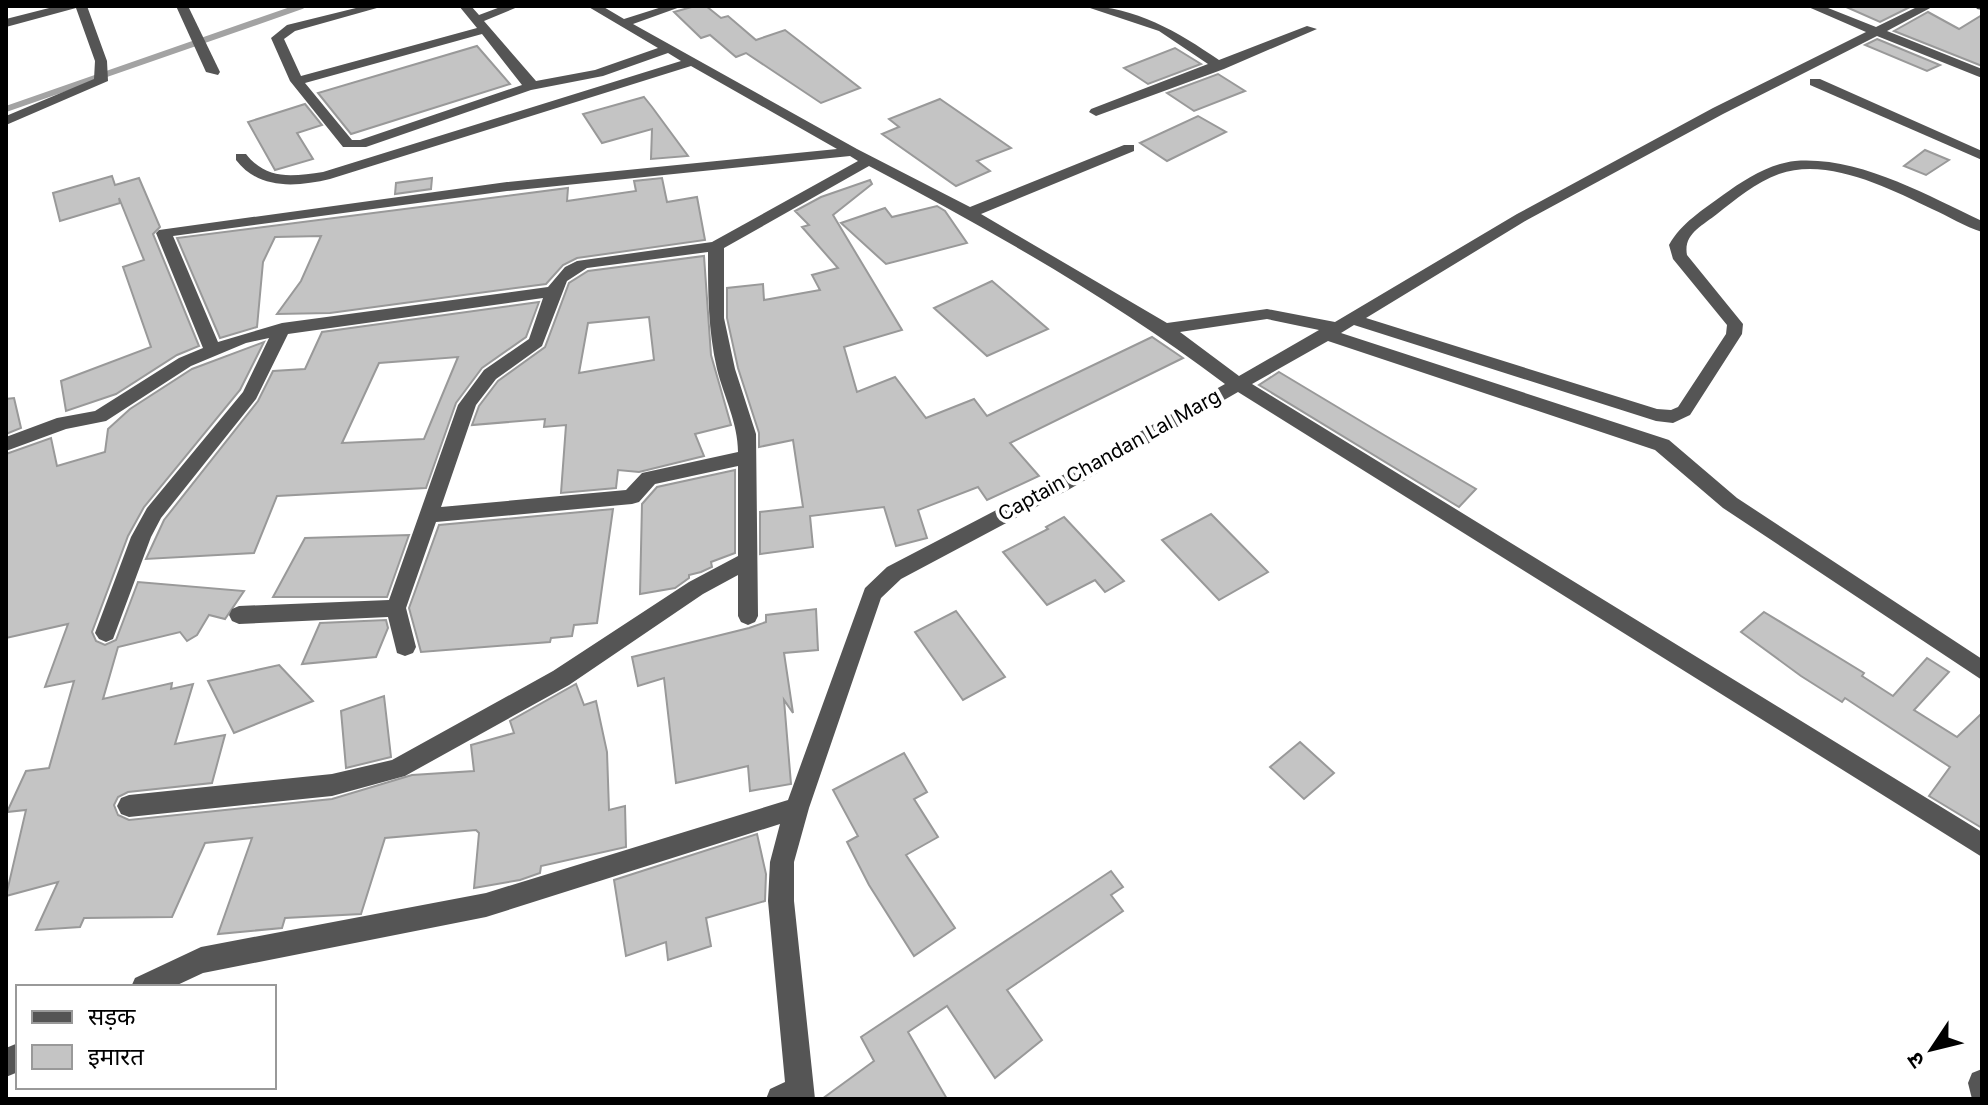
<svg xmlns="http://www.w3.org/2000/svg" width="1988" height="1105" font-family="Inter,'Noto Sans Devanagari',sans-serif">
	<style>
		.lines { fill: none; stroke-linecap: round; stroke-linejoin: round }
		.stream { stroke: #a3a3a3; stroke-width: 6 }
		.building { fill: #c4c4c4; stroke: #999; stroke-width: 2; fill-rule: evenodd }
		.minor { fill: #555; fill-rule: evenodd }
		.labels { text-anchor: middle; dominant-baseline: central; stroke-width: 8; stroke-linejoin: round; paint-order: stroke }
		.street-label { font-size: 20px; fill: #000; stroke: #fff }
	</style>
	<rect width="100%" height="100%" fill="#fff"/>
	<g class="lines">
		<path class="stream" d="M6,109L302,6"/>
	</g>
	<g class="building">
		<path d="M695,6H706L721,18L728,16L756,40L785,30L860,88L821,103L746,53L736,57L710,35L701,38L674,12Z"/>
		<path d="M1844,6H1912L1880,22Z"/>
		<path d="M1928,12L1959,29L1982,15V66L1894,31Z"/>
		<path d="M1877,39L1940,65L1927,71L1865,45Z"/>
		<path d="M477,46L510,84L351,134L318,93Z"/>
		<path d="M1175,48L1201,64L1148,84L1124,68Z"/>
		<path d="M1218,74L1245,91L1194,111L1167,93Z"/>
		<path d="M644,97L652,107L688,156L651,159L652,129L602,143L583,114Z"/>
		<path d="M940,99L1011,148L977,161L990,171L956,186L882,134L899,127L889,119Z"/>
		<path d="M305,104L322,125L297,133L313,159L275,170L248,122Z"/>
		<path d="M1198,116L1226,132L1167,161L1140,143Z"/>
		<path d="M1925,150L1949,160L1926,175L1904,166Z"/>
		<path d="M112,176L115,185L139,178L160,227L153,234L199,346L177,355L116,394L66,411L61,381L151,347L123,267L144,260L119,198L120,203L60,221L53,193Z"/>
		<path d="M432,178L431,189L395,194L396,183Z"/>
		<path d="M662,178L667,202L697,197L705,240L577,258L563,265L546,284L330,313L277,314L301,281L321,236L275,237L263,262L257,327L220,338L177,238L568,188L567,201L636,191L634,181Z"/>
		<path d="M870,180L872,184L833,215L902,330L844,347L857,392L895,377L926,418L974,399L987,416L1152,337L1183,358L1010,443L1039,476L987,500L978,487L918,510L927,538L896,546L884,507L810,516L813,547L760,554V512L803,507L793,440L759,447V433L738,368L727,318V288L763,284L764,300L820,290L812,275L838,268L802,227L809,225L795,211L821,197Z"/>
		<path d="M937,206L945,211L967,243L886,264L841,223L885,208L892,217Z"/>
		<path d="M704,256L711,355L731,425L695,434L704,456L639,472L618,470L616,488L561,493L566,425L544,427L545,419L472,425L479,406L498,381L545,347L569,283L588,271ZM649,317L654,360L579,373L588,323Z"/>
		<path d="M992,281L1048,329L987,356L934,308Z"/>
		<path d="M539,302L526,337L482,368L456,403L426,488L277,496L254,553L146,559L164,520L258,401L273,371L305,369L322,332ZM458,357L424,439L342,443L379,363Z"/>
		<path d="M264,342L240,390L144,507L128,536L92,632L96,641L105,645L116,640L138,582L244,591L225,619L209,615L197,635L187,641L180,632L118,647L103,699L172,683L171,689L193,684L175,744L225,735L212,783L128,792L118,797L114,805L118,815L129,820L332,799L412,775L474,771L471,745L514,733L510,721L576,684L584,705L596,701L607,752L609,810L625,806L626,847L541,866L540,873L520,880L474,888L479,833L476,830L385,838L361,914L285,918L282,928L218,934L252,838L205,843L172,917L84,918L80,927L36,930L58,882L6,896L26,810L7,812L26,771L49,768L74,681L45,687L68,624L6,638V454L51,438L57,466L105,452L108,429L130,409L192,369Z"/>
		<path d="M1279,372L1384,435L1476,489L1459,507L1259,385Z"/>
		<path d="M14,398L21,428L6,434V399Z"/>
		<path d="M735,470V553L711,562L712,567L701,572L689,575V578L675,588L640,594L642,504L657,487Z"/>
		<path d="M613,509L597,623L574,625L572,636L551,638L550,642L421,652L409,608L439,525Z"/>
		<path d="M1211,514L1268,572L1219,600L1162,540Z"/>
		<path d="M1064,517L1124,581L1105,592L1095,580L1047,605L1003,552L1048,529L1046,527Z"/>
		<path d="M409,535L387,597H273L305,538Z"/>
		<path d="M816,609L818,650L784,653L793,713L784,700L791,784L750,791L748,766L676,783L664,678L638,686L632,657L749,628L766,622V615Z"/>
		<path d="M956,611L1005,677L963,700L915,632Z"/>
		<path d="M1764,612L1864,673L1862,676L1893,696L1927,658L1949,672L1914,710L1957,737L1982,713V828L1929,796L1950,767L1845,698L1842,702L1801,676L1741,632Z"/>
		<path d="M386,620L388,628L376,657L302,664L320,623Z"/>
		<path d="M279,665L313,701L234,733L208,681Z"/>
		<path d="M384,696L391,757L346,768L341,711Z"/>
		<path d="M1300,742L1334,773L1304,799L1270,767Z"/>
		<path d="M904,753L927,792L914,799L938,837L906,855L955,928L914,956L869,885L847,842L858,836L833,790Z"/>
		<path d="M757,834L766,874L765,901L706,918L711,946L668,960L666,942L626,956L614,880Z"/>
		<path d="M1111,871L1123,887L1111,895L1123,911L1007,990L1042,1040L995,1078L947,1006L908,1032L947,1099H822L874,1061L861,1037Z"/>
	</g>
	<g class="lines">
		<g class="minor">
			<path d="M57,6H87L107,61L108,81L6,125V116L94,79L95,61L76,8L6,27V19Z"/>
			<path d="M176,6H188L220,72L218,75L206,72Z"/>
			<path d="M364,6H384L295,31L284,39L301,76L477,28L459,6H471L479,15L503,6H520L484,21L536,81L595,70L658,48L587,6H602L624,19L665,6H683L633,24L857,149L970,207L1124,145H1134V151L981,214L1167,323L1267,309L1335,322L1517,214L1713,108L1866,32L1806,6H1823L1876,27L1919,6H1934L1887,31L1982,69V78L1877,36L1723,114L1527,220L1366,318L1657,409L1671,410L1678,407L1726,334L1727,325L1673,259L1669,245C1681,223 1703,210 1723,195C1744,180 1768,164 1795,161C1859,156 1926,195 1982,221V232C1965,227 1948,216 1932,209C1888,188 1828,157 1779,174C1756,182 1735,200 1717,214C1702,226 1683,234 1687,255L1743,324L1742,334L1690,415L1673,423L1656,421L1354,325L1341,333L1669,440L1737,498L1982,659V680L1723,508L1655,450L1328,341L1252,384L1982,832V857L1238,392L1068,490L901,579L881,598L809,808L794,862V901L815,1099H766L770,1089L785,1082L768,901L770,862L780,824L486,917L203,973L173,987H131L135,978L201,947L486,893L788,800L865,588L887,567L1054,480L1225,384C1114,300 992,231 869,166L724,248V318L735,369L756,434L758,616L755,622L748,625L741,622L738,616V575L703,594L569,685L405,776L332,796L129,817L121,814L117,806L121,798L129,795L332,774L392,760L553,671L689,582L738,556V466L655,484L639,502L632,504L436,522L406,608L416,647L413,653L405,656L397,653L388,617L239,624L232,621L229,615L232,609L239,606L389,600L458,405L484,370L529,339L543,298L288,334L256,399L161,518L151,537L113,639L106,642L99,639L95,633L131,537L147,508L243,392L269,338L246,343L191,366L106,421L66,429L6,451V437L57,418L95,411L179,358L203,348L156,233L159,230L507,182L837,149L691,66L330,179C296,187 259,190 236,160V154H246C267,181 293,176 323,172L681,61L668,53L603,76L531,90L366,147H343L290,81L271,38L287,25ZM482,34L522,85L360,140H352L305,83ZM850,156L858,161L712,242L577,261L565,267L548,287L282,323L218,342L173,236L507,191ZM708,252C708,292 708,330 717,369C724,397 738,423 738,452L642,473L626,490L441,507L476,405L496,379L542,346L567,281L587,268ZM1267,319L1319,330L1239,376L1180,332Z"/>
			<path d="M1084,6C1135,6 1178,32 1219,60L1307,26L1317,29L1224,69L1096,116L1089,112L1091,109L1208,64L1159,31Z"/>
			<path d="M1975,6H1982V10L1977,9Z"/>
			<path d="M1810,79H1820L1982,151V160L1810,85Z"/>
			<path d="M18,1043V1072L6,1077V1048Z"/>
			<path d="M1982,1069V1099H1972L1968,1083L1972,1073Z"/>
		</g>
	</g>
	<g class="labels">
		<g class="street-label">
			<text transform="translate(1109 455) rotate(-29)">Captain Chandan Lal Marg</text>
		</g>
	</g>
	<rect width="1988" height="1105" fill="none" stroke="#000000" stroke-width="16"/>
	<rect x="16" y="985" width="260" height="104" fill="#ffffff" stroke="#999999" stroke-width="2"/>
	<rect x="32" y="1011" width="40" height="12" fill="#555555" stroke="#999999" stroke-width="2"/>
	<text x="88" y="1025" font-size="24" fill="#000000">सड़क</text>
	<rect x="32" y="1045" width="40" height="24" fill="#c4c4c4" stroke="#999999" stroke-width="2"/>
	<text x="88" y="1065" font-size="24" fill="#000000">इमारत</text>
	<g transform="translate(1932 1049) rotate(235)" stroke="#ffffff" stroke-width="6" paint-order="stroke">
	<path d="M0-6L14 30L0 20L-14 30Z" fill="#000000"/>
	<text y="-12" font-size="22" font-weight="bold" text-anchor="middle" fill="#000000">उ</text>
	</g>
</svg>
